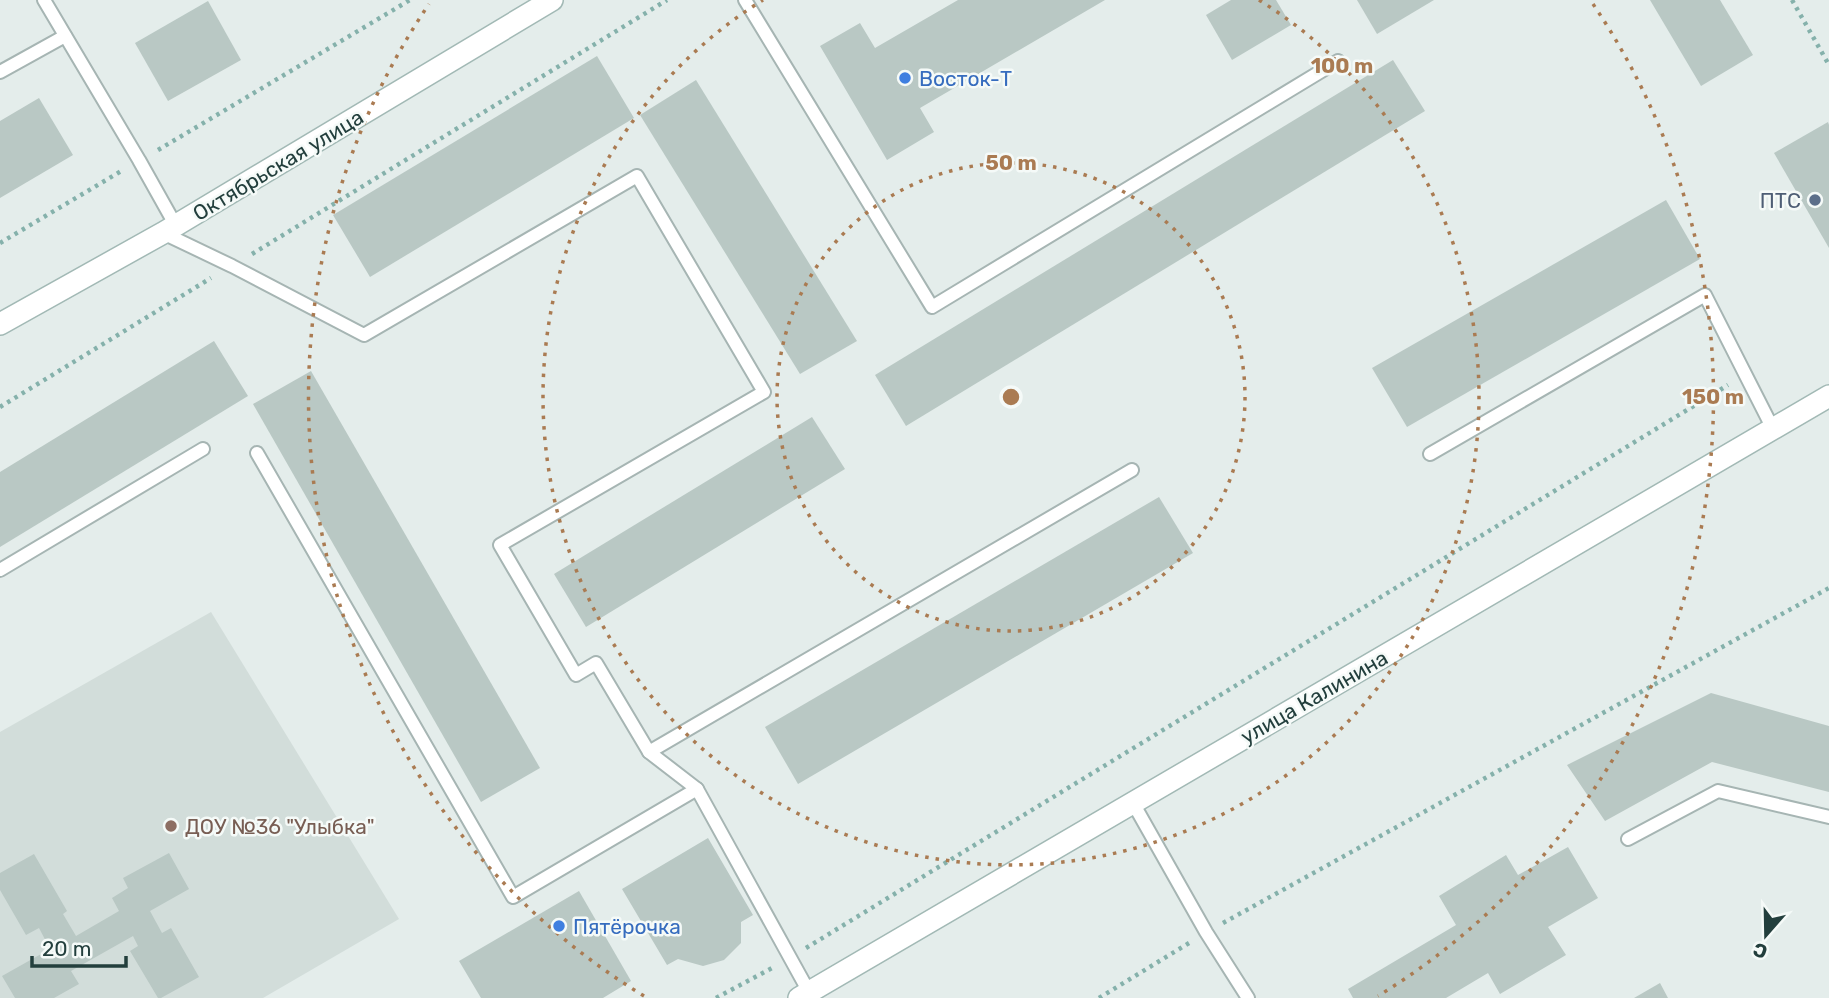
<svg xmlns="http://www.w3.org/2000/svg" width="1829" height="998" font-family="Rubik,sans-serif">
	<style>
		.built { fill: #d2ddda }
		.building { fill: #b9c8c4 }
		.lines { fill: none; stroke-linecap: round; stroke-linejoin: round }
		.lane-casing { stroke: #a6b5b3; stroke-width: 16 }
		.secondary-casing { stroke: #a2b9b5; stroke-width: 24 }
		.path { stroke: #85b1ab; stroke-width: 4.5; stroke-dasharray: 3.5 5; stroke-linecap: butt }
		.lane { stroke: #fff; stroke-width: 12 }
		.secondary { stroke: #fff; stroke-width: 21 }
		.ring { fill: none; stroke: #aa7b52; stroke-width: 3.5; stroke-dasharray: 3.5 7 }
		.shop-dot { fill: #3f7fe0; stroke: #f5faf8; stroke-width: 2.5 }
		.service-dot { fill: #5c6f8a; stroke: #f5faf8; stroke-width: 2.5 }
		.education-dot { fill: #8d6e63; stroke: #f5faf8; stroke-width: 2.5 }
		.labels { text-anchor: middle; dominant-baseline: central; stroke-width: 5; stroke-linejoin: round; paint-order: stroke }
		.shop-label { font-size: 21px; fill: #366cbe; stroke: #f5faf8; text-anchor: start }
		.street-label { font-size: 21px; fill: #233f3d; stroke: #f5faf8 }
		.service-label { font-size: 21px; fill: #4e5e75; stroke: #f5faf8; text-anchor: end }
		.education-label { font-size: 21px; fill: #785e54; stroke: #f5faf8; text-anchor: start }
		.centre { fill: #aa7b52; stroke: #f5faf8; stroke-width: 3.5 }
		.ring-label { font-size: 21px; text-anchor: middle; font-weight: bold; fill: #aa7b52; stroke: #f5faf8; stroke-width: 5; stroke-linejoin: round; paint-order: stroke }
	</style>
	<rect width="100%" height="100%" fill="#e4edeb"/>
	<path class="built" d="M211,612L399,919L263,998H0V732Z"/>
	<g class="building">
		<path d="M958,0H1105L920,108L934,132L887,160L820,46L860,23L875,48Z"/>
		<path d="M1231,0H1276L1291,25L1232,60L1206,15Z"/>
		<path d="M1357,0H1434L1377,34Z"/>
		<path d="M1650,0H1720L1753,55L1701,86Z"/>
		<path d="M208,1L241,60L168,101L135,43Z"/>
		<path d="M597,56L634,118L370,277L333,215Z"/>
		<path d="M1393,60L1425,111L906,426L875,375Z"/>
		<path d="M696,80L857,341L800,374L640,115Z"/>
		<path d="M39,98L73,155L0,198V121Z"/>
		<path d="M1828,122L1829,125V248L1774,153Z"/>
		<path d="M1666,200L1700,259L1407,427L1372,368Z"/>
		<path d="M214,341L248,396L0,547V472Z"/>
		<path d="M311,371L540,768L481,802L253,404Z"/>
		<path d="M812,417L845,469L586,627L554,574Z"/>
		<path d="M1159,497L1193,553L798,784L765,727Z"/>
		<path d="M1711,693L1829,726V792L1712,762L1605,821L1567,765Z"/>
		<path d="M708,838L753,915L741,922V943L724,960L703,966L678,959L667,965L622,889Z"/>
		<path d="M1568,847L1598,898L1548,927L1566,955L1500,994L1488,973L1446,998H1353L1348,989L1456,925L1439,896L1506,855L1518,875Z"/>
		<path d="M169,853L189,889L150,911L162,933L171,928L199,977L161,998H158L130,951L138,946L133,936L71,971L79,984L54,998H15L2,976L50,949L39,928L26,935L0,890V873L34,854L67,911L63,914L76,936L119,911L112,898L128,888L123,878Z"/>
		<path d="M579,891L631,981L603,998H481L459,961Z"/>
		<path d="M1660,983L1668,998H1634Z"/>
	</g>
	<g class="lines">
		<g class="lane-casing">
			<g id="lane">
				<path d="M44,0L139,160L176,226"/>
				<path d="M745,0L932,307L1338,61"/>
				<path d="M0,72L65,36"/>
				<path d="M163,233L232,266L364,335L637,176L764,392L500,545L576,675L596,663L649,752L697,789L809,992"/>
				<path d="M257,453L513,897L697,789"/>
				<path d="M1430,454L1705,295L1773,429"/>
				<path d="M0,570L203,449"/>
				<path d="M649,752L1132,470"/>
				<path d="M1133,803L1206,932L1248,998"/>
				<path d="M1628,839L1718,791L1829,817"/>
			</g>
		</g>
		<g class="secondary-casing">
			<g id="secondary">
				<path d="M0,324L163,233L552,0"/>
				<path d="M799,998L1829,396"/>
			</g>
		</g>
		<g class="path">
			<path d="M1792,0L1829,65"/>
			<path d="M158,150L410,0"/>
			<path d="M0,243L123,170"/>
			<path d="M252,254L667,0"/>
			<path d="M0,407L211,278"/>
			<path d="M1223,923L1829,588"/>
			<path d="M806,948L1728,385"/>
			<path d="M716,998L772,968"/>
			<path d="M1099,998L1189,943"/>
		</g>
		<use href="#lane" class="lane"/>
		<use href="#secondary" class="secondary"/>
	</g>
	<g class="ring">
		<circle cx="1011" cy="397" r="234"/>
		<path d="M1259 0A468 468 0 1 1 763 0"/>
		<path d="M644 996A702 702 0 0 1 429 4M1593 4A702 702 0 0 1 1378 996"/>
	</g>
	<g class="shop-dot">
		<circle cx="905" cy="78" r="7"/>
		<circle cx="559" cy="926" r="7"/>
	</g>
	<circle class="service-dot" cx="1815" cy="200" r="7"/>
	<circle class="education-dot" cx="171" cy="826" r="7"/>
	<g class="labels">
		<g class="shop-label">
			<text x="919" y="78">Восток-Т</text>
			<text x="573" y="926">Пятёрочка</text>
		</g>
		<g class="street-label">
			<text transform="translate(278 165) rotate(-31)">Октябрьская улица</text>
			<text transform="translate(1314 697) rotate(-30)">улица Калинина</text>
		</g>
		<g class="service-label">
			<text x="1801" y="200">ПТС</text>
		</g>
		<g class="education-label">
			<text x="185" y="826">ДОУ №36 "Улыбка"</text>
		</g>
	</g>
	<circle cx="1011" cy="397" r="10" class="centre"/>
	<g class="ring-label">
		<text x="1342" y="73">100 m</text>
		<text x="1011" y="170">50 m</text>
		<text x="1713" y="404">150 m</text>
	</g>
	<g transform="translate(1766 935) rotate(200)" stroke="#f5faf8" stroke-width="5" paint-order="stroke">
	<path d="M0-5L12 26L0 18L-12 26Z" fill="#233f3d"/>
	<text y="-10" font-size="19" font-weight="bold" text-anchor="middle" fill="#233f3d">С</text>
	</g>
	<path d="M32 956v10h94v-10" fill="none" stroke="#233f3d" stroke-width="3.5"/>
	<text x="42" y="956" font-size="21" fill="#233f3d" stroke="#f5faf8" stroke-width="5" paint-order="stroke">20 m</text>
</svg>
